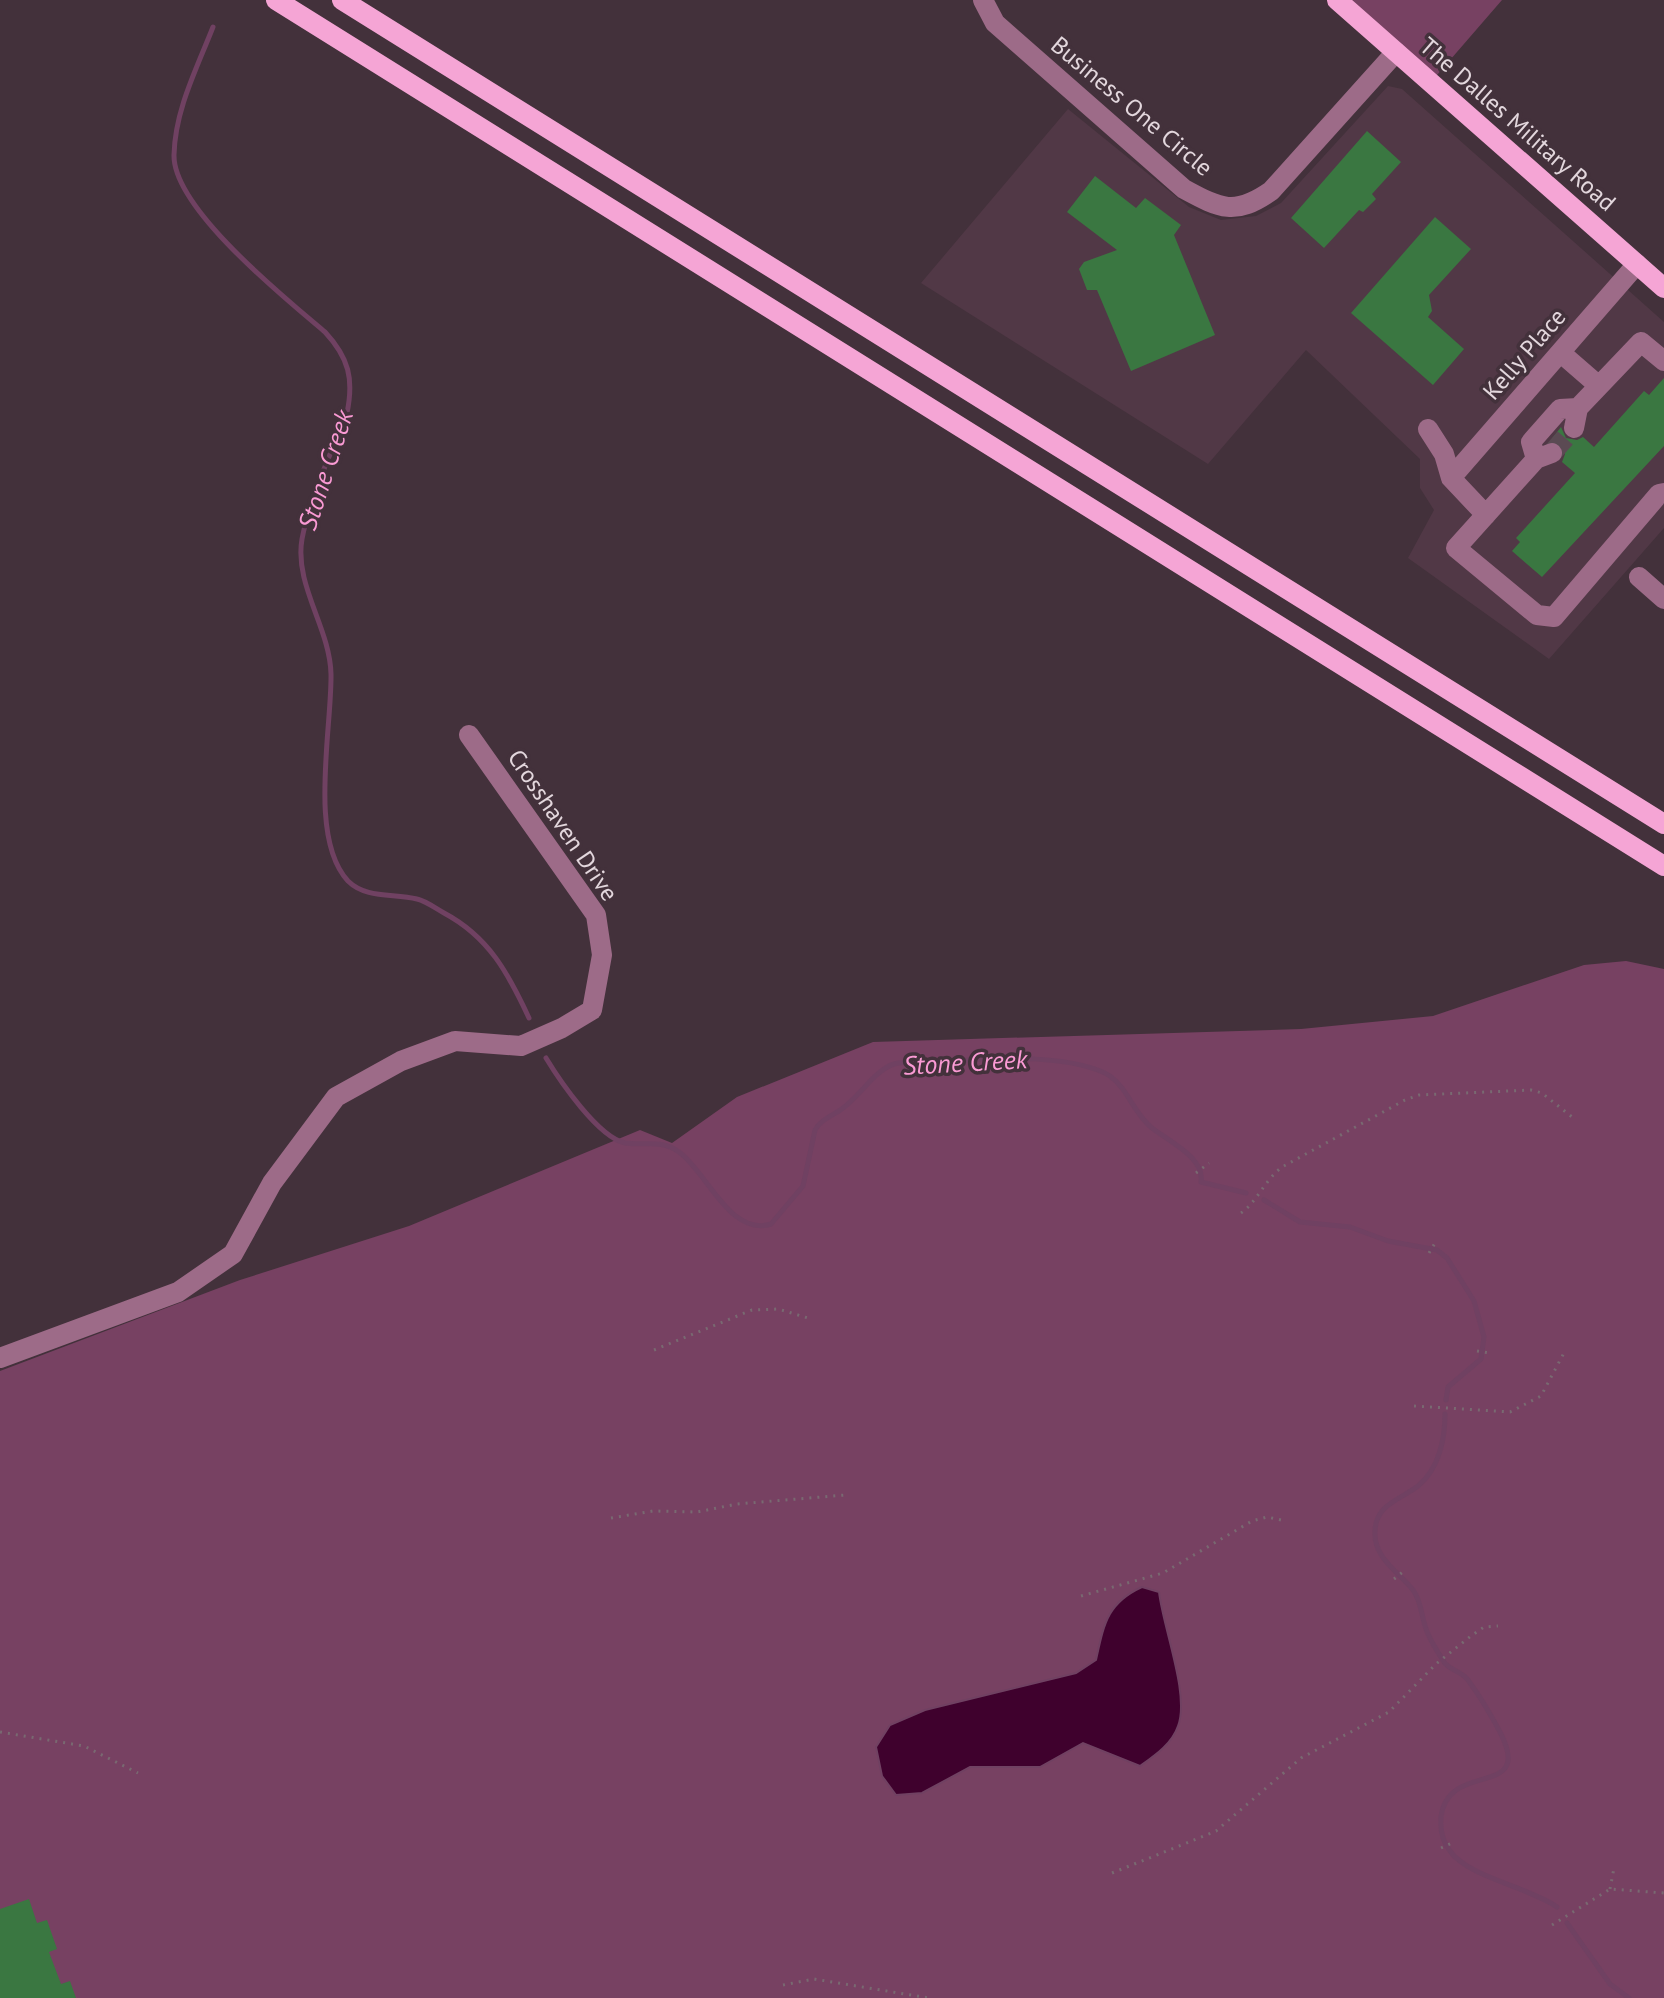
<svg xmlns="http://www.w3.org/2000/svg" width="1664" height="1998" viewBox="0 0 1664 1998" font-family="'PT Sans',sans-serif">
<style>
.built{fill:#513846}
.green{fill:#774162}
.water{fill:#3f012d;stroke:#704162;stroke-width:2}
.lines{fill:none;stroke-linecap:round;stroke-linejoin:round}
.stream{stroke:#704162;stroke-width:5}
.building{fill:#3a7741}
.minor-tunnel{stroke:#5b4a53;stroke-width:20;stroke-dasharray:20 10;stroke-linecap:butt}
.path{stroke:#796971;stroke-width:3;stroke-dasharray:2 6;stroke-linecap:butt}
.minor{stroke:#9d6b88;stroke-width:20}
.major{stroke:#f5a5d5;stroke-width:20}
.labels{text-anchor:middle;dominant-baseline:central;stroke-width:7;stroke-linejoin:round;paint-order:stroke}
.street-label{font-size:24px;fill:#e3d7dd;stroke:#43313b}
.water-label{font-size:26px;font-style:italic;fill:#fa9ad4;stroke:#43313b}
</style>
<rect width="100%" height="100%" fill="#43313b"/>
<!-- built -->
<path class="built" d="M 1388,86 L 1402,89 L 1664,322 L 1664,528 L 1549,659 L 1408,558 L 1434,510 L 1420,488 L 1420,459 L 1306,350 L 1208,464 L 921,283 L 1068,109 L 1189,207 L 1221,220 L 1256,216 L 1281,203 Z"/>
<!-- green -->
<path class="green" d="M 1337,0 L 1502,0 L 1431,82 Z
M 1626,961 L 1664,969 L 1664,1998 L 0,1998 L 0,1371 L 240,1280 L 409,1226 L 640,1130 L 672,1143 L 737,1097 L 873,1042 L 1301,1029 L 1433,1016 L 1584,965 Z"/>
<!-- water -->
<path class="water" d="M 1142,1587 L 1159,1592 C 1163,1628 1190,1695 1178,1726 C 1172,1744 1154,1756 1140,1766 L 1083,1743 L 1040,1767 L 970,1767 L 922,1793 L 896,1795 L 882,1776 L 876,1747 L 890,1725 L 925,1710 L 1076,1673 L 1096,1660 C 1104,1624 1107,1603 1142,1587 Z"/>
<g class="lines">
<!-- stream -->
<path class="stream" d="M 213,27 C 197,68 175,110 174,155 C 173,208 285,298 325,332 C 349,358 354,379 347,413 C 331,454 310,496 302,539 C 294,585 330,628 331,674 C 332,728 308,838 348,881 C 366,899 394,893 417,899 C 426,901 435,908 444,913 C 489,937 508,973 529,1018
M 546,1058 C 560,1081 598,1137 625,1143 C 645,1146 661,1139 679,1152 C 707,1172 730,1237 771,1224 L 803,1186 L 815,1130 C 822,1118 833,1116 843,1108 C 860,1096 875,1070 894,1064 C 907,1060 917,1066 930,1067 C 940,1068 950,1062 960,1061 C 996,1056 1078,1056 1110,1076 C 1128,1089 1134,1114 1152,1128 C 1170,1142 1205,1158 1201,1182 L 1246,1193
M 1264,1200 L 1300,1222 L 1350,1227 L 1388,1241 L 1437,1250 L 1447,1258 L 1474,1301 L 1484,1337 L 1481,1359 L 1448,1387 L 1446,1400
M 1445,1414 C 1445,1439 1439,1469 1418,1486 C 1400,1500 1376,1504 1375,1531 C 1373,1558 1399,1572 1413,1590 C 1423,1603 1421,1622 1429,1636 C 1433,1645 1439,1654 1444,1662 C 1450,1671 1462,1671 1468,1680 C 1479,1695 1491,1715 1500,1732 C 1535,1800 1448,1759 1441,1817 C 1440,1829 1443,1842 1450,1851 C 1468,1877 1529,1887 1557,1907
M 1567,1923 L 1610,1984 L 1629,1998"/>
</g>
<!-- building -->
<path class="building" d="M 1367,131 L 1401,162 L 1372,194 L 1376,199 L 1363,212 L 1359,210 L 1324,248 L 1291,218 Z
M 1095,176 L 1136,208 L 1145,198 L 1181,225 L 1174,235 L 1215,335 L 1131,371 L 1097,290 L 1087,290 L 1079,269 L 1084,262 L 1117,250 L 1067,212 Z
M 1435,217 L 1471,249 L 1429,295 L 1432,311 L 1428,317 L 1464,349 L 1433,385 L 1351,313 Z
M 1664,378 L 1664,446 L 1542,577 L 1512,551 L 1520,542 L 1516,538 L 1575,473 L 1562,462 L 1565,454 L 1561,444 L 1550,441 L 1561,427 L 1566,438 L 1577,440 L 1583,437 L 1594,447 L 1644,391 L 1649,395 Z
M 29,1899 L 37,1923 L 47,1920 L 57,1949 L 49,1952 L 61,1984 L 70,1981 L 76,1998 L 0,1998 L 0,1909 Z"/>
<g class="lines">
<!-- minor-tunnel -->
<path class="minor-tunnel" d="M 1552,453 L 1574,428"/>
<!-- path -->
<path class="path" d="M 1196,1173 L 1209,1163
M 1241,1213 C 1257,1202 1264,1181 1282,1167 L 1405,1100 L 1419,1095 L 1531,1090 L 1542,1093 L 1572,1117
M 1429,1253 L 1435,1243
M 654,1350 L 752,1310 L 778,1309 L 808,1318
M 1477,1351 L 1490,1353
M 1414,1406 L 1510,1412 L 1541,1396 L 1565,1351
M 611,1518 L 653,1511 L 697,1512 L 737,1504 L 845,1495
M 1394,1579 L 1404,1571
M 1081,1596 L 1163,1573 L 1252,1521 L 1267,1517 L 1281,1520
M 0,1732 L 84,1746 L 138,1773
M 1441,1848 L 1452,1843
M 1112,1873 L 1216,1831 L 1301,1758 L 1389,1712 L 1436,1664 L 1471,1636 L 1484,1627 L 1498,1626
M 1610,1889 L 1614,1868
M 1552,1925 L 1610,1889 L 1664,1893
M 783,1985 L 814,1979 L 929,1998"/>
<!-- minor -->
<path class="minor" d="M 983,0 L 995,23 L 1184,189 C 1221,209 1235,216 1271,191 L 1396,52
M 1561,353 L 1599,386
M 1574,428 L 1578,408 L 1641,342 L 1664,361
M 1428,429 L 1444,454 L 1451,478 L 1486,515
M 1552,453 L 1536,459 L 1456,548 L 1537,615 L 1554,617 L 1659,494 L 1664,493
M 1536,459 L 1531,442 L 1560,409 L 1578,408
M 1451,478 L 1637,264
M 1639,577 L 1664,599
M 0,1358 L 178,1292 L 233,1254 L 272,1183 L 336,1097 L 401,1061 L 455,1041 L 521,1046 L 562,1028 L 592,1010 L 602,955 L 596,915 L 469,735"/>
<!-- major -->
<path class="major" d="M 276,0 L 1664,866
M 342,0 L 1664,824
M 1337,0 L 1664,288"/>
</g>
<g class="labels">
<!-- street labels -->
<g class="street-label">
<text transform="translate(1132 106) rotate(40)">Business One Circle</text>
<text transform="translate(1518 124) rotate(41)">The Dalles Military Road</text>
<text transform="translate(1524 354) rotate(-49)">Kelly Place</text>
<text transform="translate(563 825) rotate(56)">Crosshaven Drive</text>
</g>
<!-- water labels -->
<g class="water-label">
<text transform="translate(325 470) rotate(-72)">Stone Creek</text>
<text transform="translate(965 1062) rotate(-3)">Stone Creek</text>
</g>
</g>
</svg>
